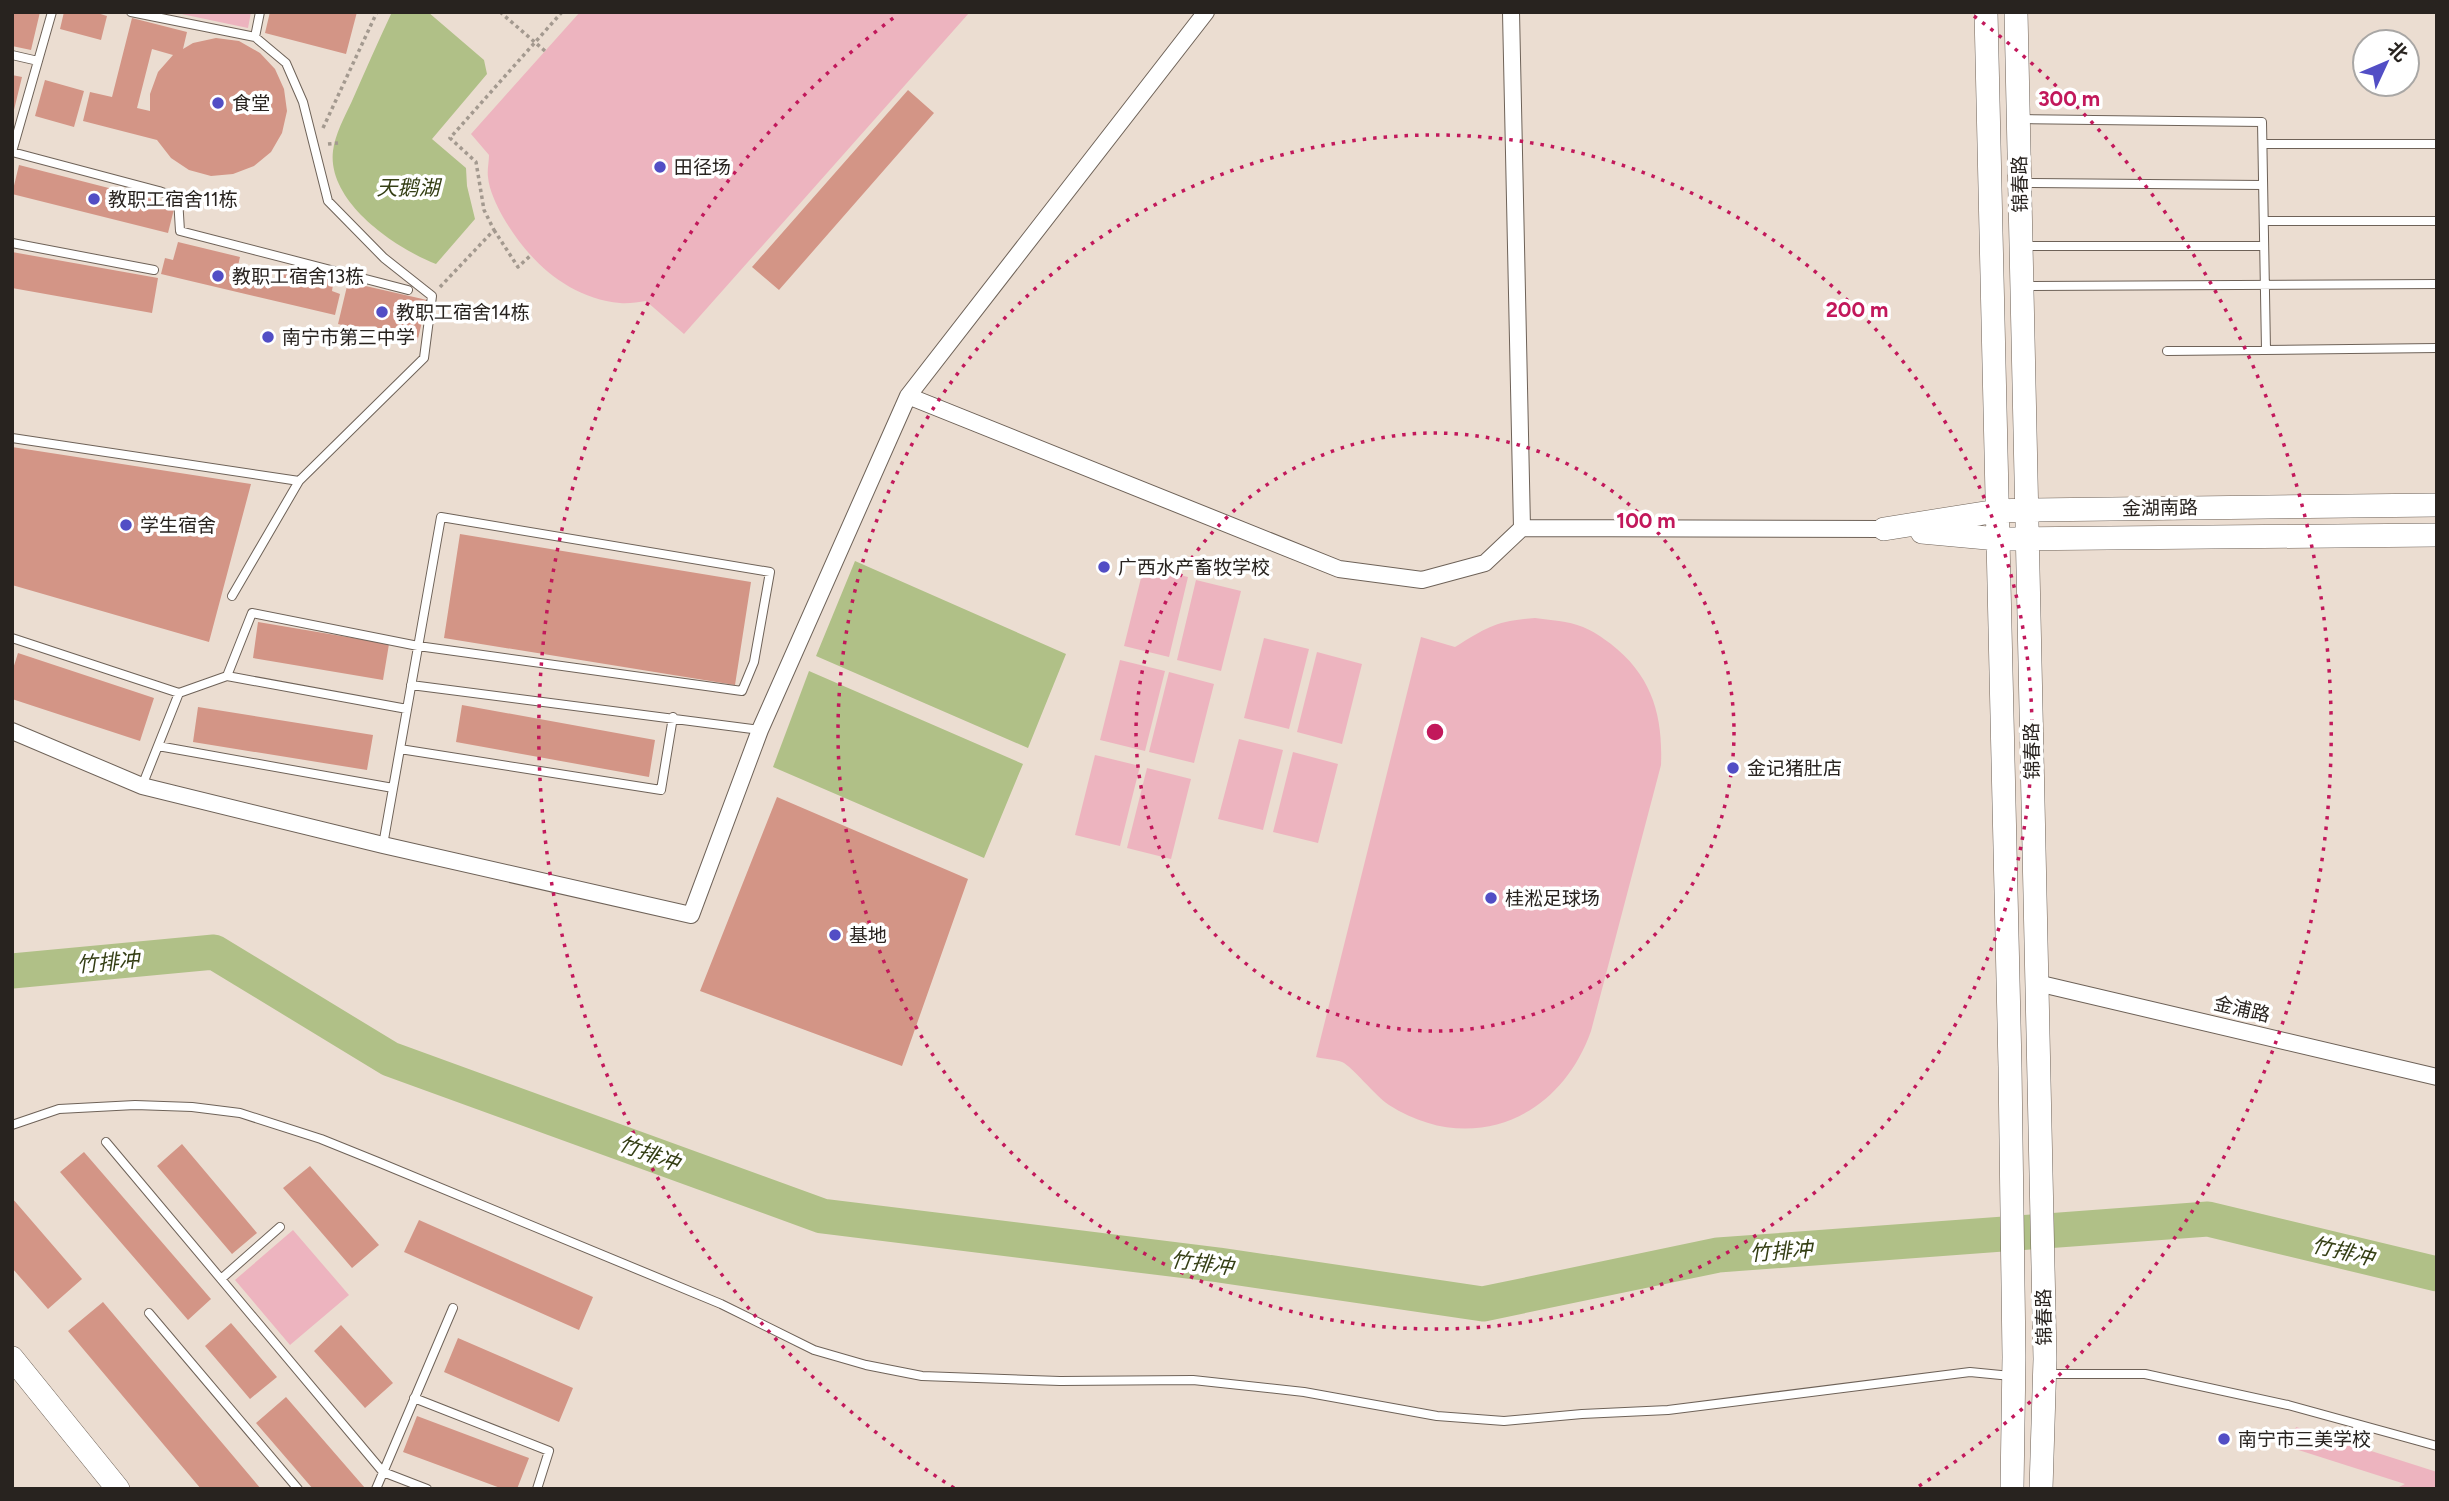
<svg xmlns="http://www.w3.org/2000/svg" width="2449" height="1501" viewBox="0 0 2449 1501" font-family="Figtree,'Noto Sans SC',sans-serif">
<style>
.green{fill:#edb4bf}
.water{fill:#b0c087}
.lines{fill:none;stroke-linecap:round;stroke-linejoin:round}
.river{stroke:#b0c087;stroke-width:35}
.building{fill:#d39586;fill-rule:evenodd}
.lane-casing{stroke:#6e6258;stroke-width:10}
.street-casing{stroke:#6e6258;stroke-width:18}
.secondary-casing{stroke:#6e6258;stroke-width:24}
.path{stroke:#a3998f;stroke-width:3.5;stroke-dasharray:3.5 3.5;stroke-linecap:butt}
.lane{stroke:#fff;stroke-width:8}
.street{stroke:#fff;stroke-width:16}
.secondary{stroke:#fff;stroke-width:23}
.ring{fill:none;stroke:#c2185b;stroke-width:3.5;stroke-dasharray:3.5 7}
.poi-dot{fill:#524ec5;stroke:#fff;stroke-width:2.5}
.labels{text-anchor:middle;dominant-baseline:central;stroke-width:7;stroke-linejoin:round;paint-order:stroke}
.poi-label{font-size:19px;fill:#28231f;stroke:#fff;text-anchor:start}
.street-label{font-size:19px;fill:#28231f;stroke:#fff}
.water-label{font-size:21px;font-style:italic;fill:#343e14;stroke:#fff}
.centre{fill:#c2185b;stroke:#fff;stroke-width:3.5}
.ring-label{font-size:21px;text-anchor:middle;font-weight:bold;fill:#c2185b;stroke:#fff;stroke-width:7;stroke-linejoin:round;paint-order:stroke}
</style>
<rect width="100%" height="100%" fill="#ebddd1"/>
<!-- green -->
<path class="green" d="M 172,12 L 251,12 L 248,28 Z
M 580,12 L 968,12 L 969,13 L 684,334 L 646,301 C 638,302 628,304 620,303 C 567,298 528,260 503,217 C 497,206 489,190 488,177 C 487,170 489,162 489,155 L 471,134 Z
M 1144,566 L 1188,577 L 1169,657 L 1124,646 Z
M 1196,580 L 1241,591 L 1221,671 L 1177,660 Z
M 1535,618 C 1550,620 1568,621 1583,627 C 1593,631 1603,638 1611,644 C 1652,676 1663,715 1661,765 L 1591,1031 C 1560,1119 1471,1157 1389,1105 C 1375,1096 1352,1066 1342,1062 C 1334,1059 1324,1059 1316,1057 L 1421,637 L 1455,647 C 1488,627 1495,621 1535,618 Z
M 1264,638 L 1309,649 L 1289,729 L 1244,718 Z
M 1317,652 L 1362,664 L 1342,744 L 1297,732 Z
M 1120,660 L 1165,671 L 1145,751 L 1100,740 Z
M 1169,672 L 1214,684 L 1194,763 L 1149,752 Z
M 1239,739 L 1283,750 L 1263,830 L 1218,819 Z
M 1293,752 L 1338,764 L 1318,843 L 1273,832 Z
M 1095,755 L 1140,766 L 1120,846 L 1075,835 Z
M 1147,768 L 1191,779 L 1171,859 L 1127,848 Z
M 293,1230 L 349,1295 L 290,1345 L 235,1280 Z
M 2296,1427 L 2437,1472 L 2437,1489 L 2395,1489 L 2405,1484 L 2289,1447 Z"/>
<!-- water -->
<path class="water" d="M 392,12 L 428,12 L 484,60 L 487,74 L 432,139 L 466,168 L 467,186 L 475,219 L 436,264 C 395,248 327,202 333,151 C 335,134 345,116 352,101 C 365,71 378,42 392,12 Z
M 855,561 L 1066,654 L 1028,748 L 816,656 Z
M 809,671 L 1023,764 L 984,858 L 773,767 Z"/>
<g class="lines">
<!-- river -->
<path class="river" d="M 12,971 L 214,952 L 390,1059 L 822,1216 L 1219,1265 L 1483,1304 L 1718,1255 L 2208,1219 L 2437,1274"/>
</g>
<!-- building -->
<path class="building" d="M 12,12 L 40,12 L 31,50 L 12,46 Z
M 64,12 L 94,12 L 107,16 L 101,40 L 60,29 Z
M 270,12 L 357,12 L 346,54 L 265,33 Z
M 132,18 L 187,32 L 183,49 L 193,43 L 216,38 L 239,41 L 260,53 L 275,69 L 284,89 L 287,111 L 282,133 L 271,152 L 254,166 L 233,174 L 211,176 L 189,170 L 171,158 L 157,140 L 83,121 L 90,92 L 112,97 ZM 152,49 L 173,55 L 158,72 L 150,94 L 150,111 L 137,108 Z
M 12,75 L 22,77 L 13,114 L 12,114 Z
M 45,80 L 84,91 L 74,127 L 35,116 Z
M 908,90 L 934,113 L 779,290 L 752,267 Z
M 19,165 L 175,205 L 168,233 L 12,194 Z
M 178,242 L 240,257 L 237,270 L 275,279 L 279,266 L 334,279 L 332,291 L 340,294 L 335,315 L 161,274 L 165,258 L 173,260 Z
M 12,252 L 158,278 L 152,313 L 12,288 Z
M 348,282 L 427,300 L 417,343 L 338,324 Z
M 12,447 L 251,484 L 209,642 L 12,585 Z
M 460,534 L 751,582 L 735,685 L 444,638 Z
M 258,622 L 389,644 L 383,680 L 253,658 Z
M 18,653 L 154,698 L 140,741 L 12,699 L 12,672 Z
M 462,705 L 655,740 L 649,777 L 456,742 Z
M 198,707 L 373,735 L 367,770 L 193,742 Z
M 777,797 L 968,879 L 902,1066 L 700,991 Z
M 182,1144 L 257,1233 L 232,1254 L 157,1166 Z
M 84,1152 L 211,1299 L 188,1320 L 60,1172 Z
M 310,1166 L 379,1245 L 352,1268 L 283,1188 Z
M 12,1198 L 82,1279 L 48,1309 L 12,1268 Z
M 419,1220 L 593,1297 L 579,1330 L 404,1252 Z
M 103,1302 L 261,1489 L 201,1489 L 68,1331 Z
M 231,1323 L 277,1377 L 250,1399 L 205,1346 Z
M 341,1325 L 393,1383 L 365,1408 L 314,1351 Z
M 458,1338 L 573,1388 L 559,1422 L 444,1372 Z
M 286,1397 L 365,1488 L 363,1489 L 313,1489 L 256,1423 Z
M 417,1416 L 529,1458 L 517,1489 L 503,1489 L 403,1452 Z"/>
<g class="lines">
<!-- lane casing -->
<g class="lane-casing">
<path id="lane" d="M 52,12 L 12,152 L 159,191 L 178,198 L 180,231 L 408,290
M 131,12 L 255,37 L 260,12
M 12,55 L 38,61
M 2021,119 L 2262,122 L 2266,350
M 2263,144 L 2437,144
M 2021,183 L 2263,185
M 2264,221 L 2437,221
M 12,243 L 154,270
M 2022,246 L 2264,246
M 2023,286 L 2437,284
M 2167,351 L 2437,348
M 12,438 L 299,481
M 232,596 L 299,481 L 424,358 L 432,296 L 384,258 L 328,201 L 303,102 L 286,63 L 255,37
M 12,638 L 179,693 L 227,676
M 411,685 L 760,730
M 158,746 L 393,788
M 400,749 L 661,790 L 673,717
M 142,786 L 179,693
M 383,845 C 402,736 422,626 441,517 L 770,572 L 754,662 L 742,691 L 418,646 L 252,613 L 227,676 L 407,709
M 12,1125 L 59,1109 L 135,1105 L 192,1107 L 240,1113 L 321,1139 L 378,1162 L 721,1304 L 814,1350 L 866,1365 L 922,1376 L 1060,1381 L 1193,1380 L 1304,1392 L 1437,1416 L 1504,1421 L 1582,1414 L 1668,1410 L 1970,1372 L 2011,1376
M 106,1142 L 383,1472 L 427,1489
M 221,1279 L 280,1227
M 149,1313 L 298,1489
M 2048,1374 L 2145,1374 L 2288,1405 L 2437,1446
M 414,1398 L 549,1451 L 537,1489
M 376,1489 L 453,1308"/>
</g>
<!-- street casing -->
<g class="street-casing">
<path id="street" d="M 908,396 L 1339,569 L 1422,580 L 1485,563 L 1522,528 L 1511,12
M 1522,528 L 1884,529
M 12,731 L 142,786 L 383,845 L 691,915 L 760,730 L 908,396 L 1206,12
M 2037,983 L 2437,1077"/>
</g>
<!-- secondary casing -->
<g class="secondary-casing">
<path id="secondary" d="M 1986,12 L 2010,1067 L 2014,1357 L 2012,1489
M 2016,12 L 2045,1359 L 2041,1489
M 1884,529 L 1997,511 L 2027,510 L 2437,505
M 1922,532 L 1998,539 L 2437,535
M 12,1358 L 118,1489"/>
</g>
<!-- path -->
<path class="path" d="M 500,12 L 545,51
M 323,128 L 377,12
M 328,144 L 338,143
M 494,230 L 518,267 L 530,256
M 440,287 L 494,230 L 484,210 L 476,162 L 450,138 L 562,12"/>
<!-- lane -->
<use href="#lane" class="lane"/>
<!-- street -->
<use href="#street" class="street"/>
<!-- secondary -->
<use href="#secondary" class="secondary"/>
</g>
<!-- distance rings -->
<g class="ring">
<circle cx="1435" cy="732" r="299"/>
<circle cx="1435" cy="732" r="597"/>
<path d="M954 1488A896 896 0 0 1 896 16M1974 16A896 896 0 0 1 1916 1488"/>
</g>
<!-- markers -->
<g class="poi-dot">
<circle cx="218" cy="103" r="7"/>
<circle cx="660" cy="167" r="7"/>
<circle cx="94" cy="199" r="7"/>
<circle cx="218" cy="276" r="7"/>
<circle cx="382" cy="312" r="7"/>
<circle cx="268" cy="337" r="7"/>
<circle cx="126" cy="525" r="7"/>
<circle cx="1104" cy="567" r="7"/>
<circle cx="1733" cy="768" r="7"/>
<circle cx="1491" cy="898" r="7"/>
<circle cx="835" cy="935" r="7"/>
<circle cx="2224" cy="1439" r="7"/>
</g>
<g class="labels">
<!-- poi labels -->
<g class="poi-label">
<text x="232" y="103">食堂</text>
<text x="674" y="167">田径场</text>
<text x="108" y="199">教职工宿舍11栋</text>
<text x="232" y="276">教职工宿舍13栋</text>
<text x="396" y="312">教职工宿舍14栋</text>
<text x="282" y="337">南宁市第三中学</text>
<text x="140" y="525">学生宿舍</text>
<text x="1118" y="567">广西水产畜牧学校</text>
<text x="1747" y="768">金记猪肚店</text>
<text x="1505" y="898">桂淞足球场</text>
<text x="849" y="935">基地</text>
<text x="2238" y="1439">南宁市三美学校</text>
</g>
<!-- street labels -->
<g class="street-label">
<text transform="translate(2020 184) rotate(-91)">锦春路</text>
<text transform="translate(2160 508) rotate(-1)">金湖南路</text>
<text transform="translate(2032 751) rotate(-91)">锦春路</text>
<text transform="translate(2242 1009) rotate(13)">金浦路</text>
<text transform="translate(2044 1317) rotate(-91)">锦春路</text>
</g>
<!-- water labels -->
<g class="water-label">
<text x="408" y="187">天鹅湖</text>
<text transform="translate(108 962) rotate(-5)">竹排冲</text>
<text transform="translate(649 1153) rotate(20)">竹排冲</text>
<text transform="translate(1781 1251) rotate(-4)">竹排冲</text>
<text transform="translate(2343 1251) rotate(13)">竹排冲</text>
<text transform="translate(1202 1263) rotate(7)">竹排冲</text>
</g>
</g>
<circle cx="1435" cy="732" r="10" class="centre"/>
<g class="ring-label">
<text x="2069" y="106">300 m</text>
<text x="1857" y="317">200 m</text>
<text x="1646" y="528">100 m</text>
</g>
<!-- border -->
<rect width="2449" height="1501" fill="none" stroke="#28231f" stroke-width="28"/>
<!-- north arrow -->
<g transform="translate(2386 63) rotate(46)"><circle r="33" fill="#ffffff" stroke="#a9a7a5" stroke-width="2"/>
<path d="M0-5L12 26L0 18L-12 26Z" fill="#524ec5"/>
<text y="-10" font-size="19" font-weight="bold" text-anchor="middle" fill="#28231f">北</text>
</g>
</svg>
